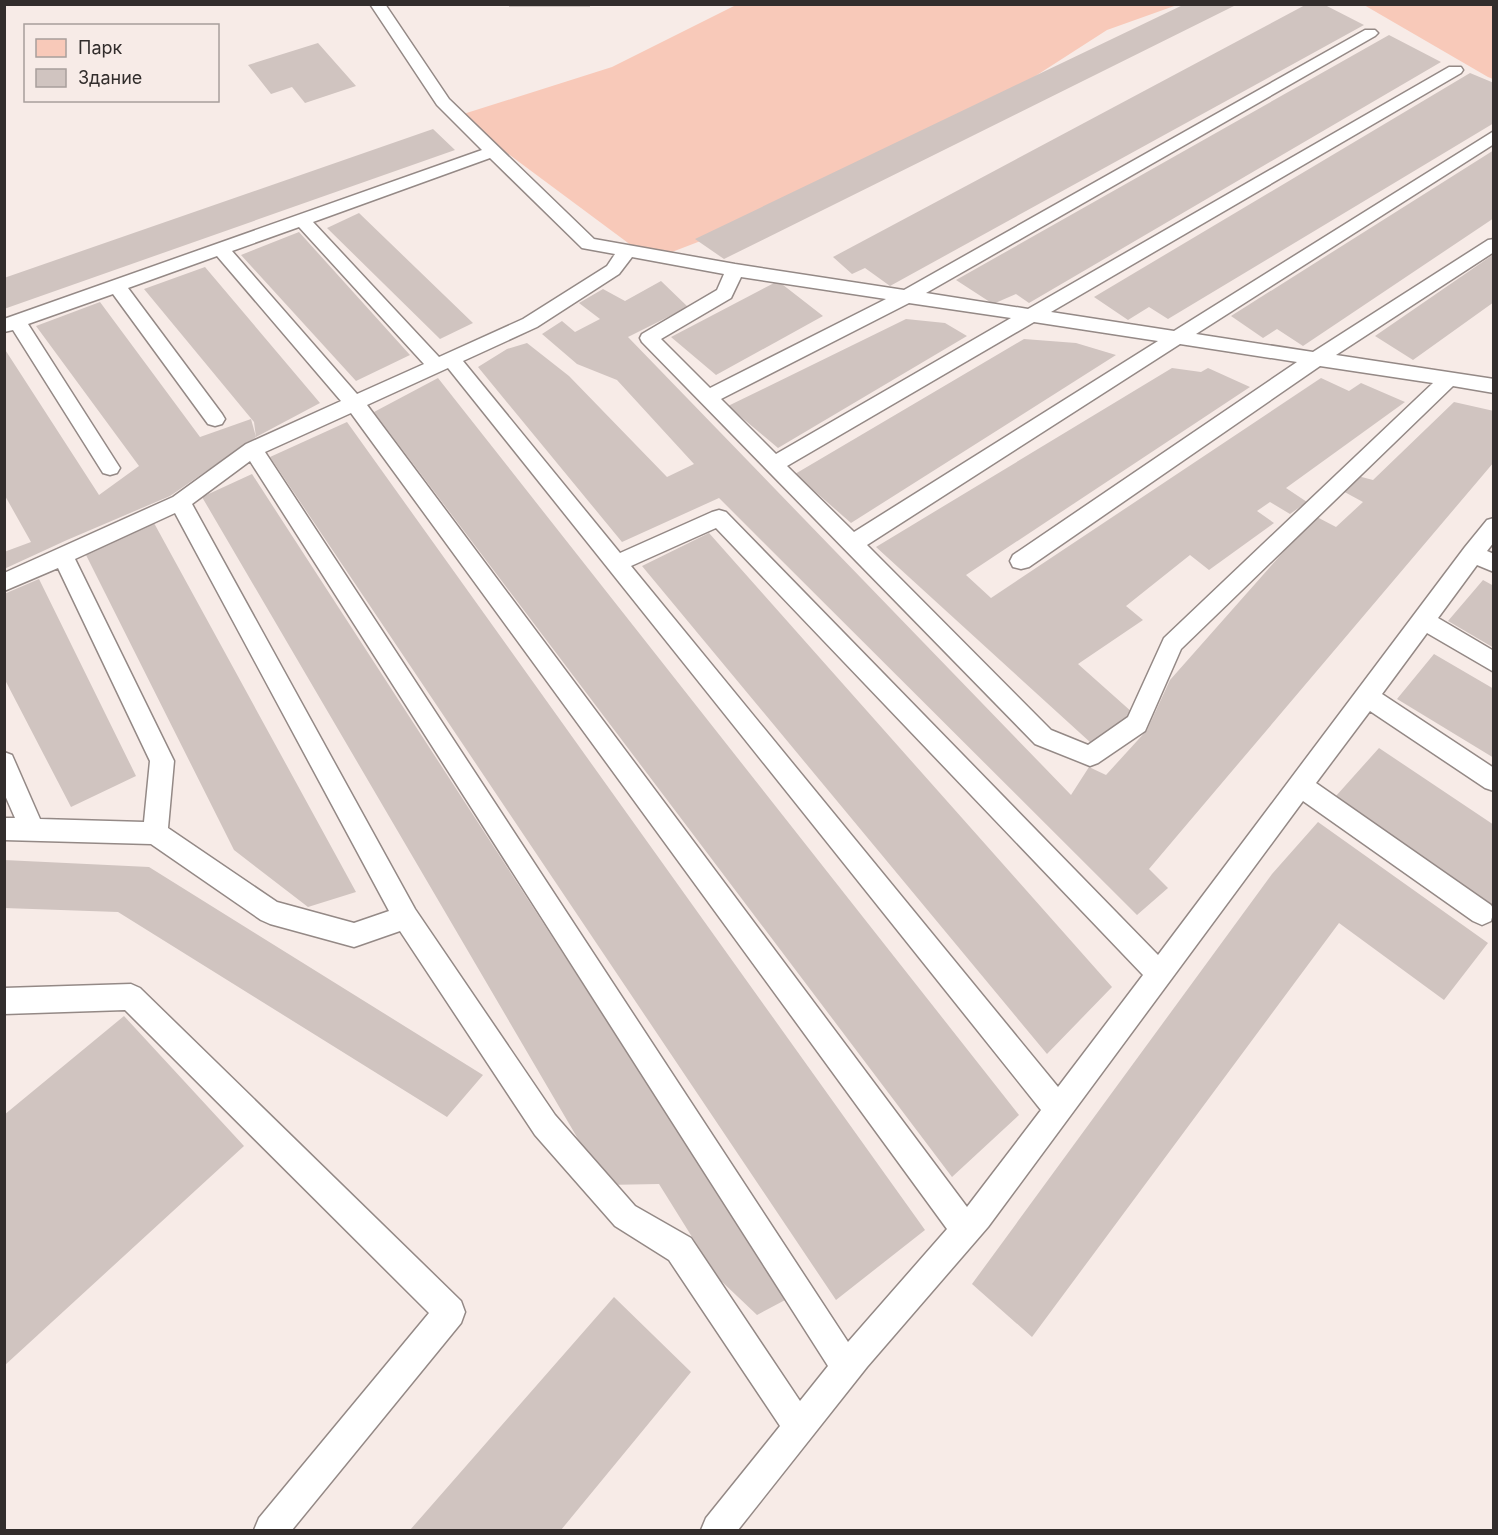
<svg xmlns="http://www.w3.org/2000/svg" width="1498" height="1535" viewBox="0 0 1498 1535" font-family="Inter,sans-serif">
<style>
.green{fill:#f8c9b9}
.building{fill:#d0c4c0}
.lines{fill:none;stroke-linecap:round;stroke-linejoin:round}
.lane-casing{stroke:#948986;stroke-width:3}
.lane{fill:#fff;fill-rule:evenodd}
</style>
<rect width="100%" height="100%" fill="#f7ebe7"/>
<!-- green -->
<path class="green" d="M 736,5 L 1177,5 L 1107,30 L 894,167 L 651,260 L 457,116 L 612,67 Z
M 1364,5 L 1493,5 L 1493,79 L 1488,77 Z"/>
<!-- building -->
<path class="building" d="M 509,4 L 590,4 L 590,7 L 509,7 Z
M 1185,4 L 1238,4 L 724,259 L 695,239 Z
M 1307,4 L 1323,4 L 1364,25 L 890,286 L 865,268 L 852,274 L 833,257 Z
M 1389,35 L 1441,62 L 1029,303 L 1016,294 L 993,304 L 956,280 Z
M 318,43 L 356,86 L 305,103 L 292,87 L 271,94 L 248,65 Z
M 1470,73 L 1494,83 L 1494,123 L 1168,319 L 1149,307 L 1128,320 L 1094,297 Z
M 433,129 L 455,150 L 4,309 L 4,278 Z
M 1494,150 L 1494,218 L 1303,346 L 1277,329 L 1263,338 L 1231,316 Z
M 359,213 L 473,323 L 440,339 L 327,228 Z
M 299,232 L 410,355 L 356,381 L 241,255 Z
M 1494,254 L 1494,302 L 1413,360 L 1375,336 Z
M 205,267 L 320,403 L 256,437 L 254,422 L 144,289 Z
M 661,281 L 688,307 L 628,337 L 1071,795 L 1089,767 L 1106,775 L 1147,730 L 1170,680 L 1315,516 L 1336,527 L 1363,502 L 1339,489 L 1354,475 L 1373,480 L 1454,402 L 1494,411 L 1494,462 L 1149,869 L 1168,888 L 1137,915 L 719,498 L 622,542 L 478,367 L 507,349 L 527,343 L 569,376 L 667,477 L 694,464 L 617,380 L 577,364 L 542,334 L 562,321 L 575,332 L 600,319 L 579,303 L 603,289 L 625,301 Z
M 778,281 L 823,316 L 716,375 L 671,337 Z
M 100,302 L 200,437 L 251,419 L 256,437 L 170,496 L 67,540 L 4,569 L 4,552 L 31,542 L 4,494 L 4,348 L 99,495 L 139,466 L 36,326 Z
M 906,319 L 945,323 L 967,336 L 778,448 L 728,406 Z
M 1024,339 L 1076,343 L 1116,355 L 851,523 L 795,474 Z
M 1172,368 L 1201,372 L 1208,368 L 1250,387 L 966,575 L 991,598 L 1321,378 L 1349,391 L 1361,383 L 1405,402 L 1286,488 L 1307,502 L 1290,514 L 1270,502 L 1257,511 L 1274,523 L 1209,570 L 1190,555 L 1126,606 L 1143,620 L 1078,664 L 1133,713 L 1091,743 L 876,547 Z
M 438,378 L 1019,1115 L 952,1177 L 374,412 Z
M 347,422 L 925,1230 L 836,1300 L 270,457 Z
M 252,474 L 787,1299 L 757,1315 L 717,1277 L 659,1184 L 605,1185 L 202,497 Z
M 154,523 L 356,892 L 308,907 L 234,850 L 86,555 Z
M 709,533 L 1112,987 L 1047,1054 L 642,566 Z
M 39,579 L 136,776 L 71,807 L 4,678 L 4,594 Z
M 1483,580 L 1494,586 L 1494,648 L 1448,621 Z
M 1434,654 L 1494,689 L 1494,758 L 1397,699 Z
M 1379,748 L 1494,825 L 1494,906 L 1336,796 Z
M 1318,822 L 1488,943 L 1444,1000 L 1339,923 L 1032,1337 L 972,1284 L 1272,874 Z
M 4,860 L 149,867 L 483,1075 L 447,1117 L 118,912 L 4,908 Z
M 124,1016 L 244,1146 L 4,1366 L 4,1115 Z
M 614,1297 L 691,1372 L 561,1530 L 410,1530 Z"/>
<g class="lines">
<!-- lane casing -->
<g class="lane-casing">
<path id="lane" d="M 370,4 L 385,4 L 449,99 L 594,239 L 735,264 L 904,290 L 1365,30 L 1375,30 L 1378,33 L 1375,36 L 926,293 L 1028,309 L 1449,67 L 1461,67 L 1463,70 L 1461,73 L 1051,312 L 1174,331 L 1494,131 L 1494,144 L 1196,334 L 1313,352 L 1488,240 L 1494,239 L 1494,252 L 1336,355 L 1494,379 L 1494,393 L 1453,386 L 1181,649 L 1145,731 L 1098,763 L 1090,766 L 1035,744 L 642,342 L 640,338 L 642,334 L 717,290 L 724,274 L 632,257 L 619,274 L 537,327 L 463,361 L 620,553 L 712,512 L 719,510 L 726,512 L 1158,955 L 1465,547 L 1487,520 L 1494,518 L 1494,542 L 1487,551 L 1494,554 L 1494,572 L 1477,565 L 1438,618 L 1494,651 L 1494,672 L 1427,633 L 1382,694 L 1494,768 L 1494,791 L 1485,788 L 1370,711 L 1316,783 L 1491,905 L 1494,910 L 1491,921 L 1482,925 L 1473,921 L 1303,801 L 988,1227 L 867,1367 L 738,1530 L 701,1530 L 706,1518 L 780,1426 L 669,1260 L 615,1226 L 535,1135 L 400,931 L 354,947 L 270,924 L 261,920 L 151,844 L 4,840 L 4,818 L 15,818 L 4,793 L 4,752 L 12,755 L 40,819 L 144,822 L 150,761 L 58,568 L 4,591 L 4,573 L 173,497 L 246,444 L 341,401 L 217,256 L 128,288 L 222,414 L 225,419 L 222,424 L 215,426 L 208,424 L 113,294 L 28,324 L 120,468 L 117,473 L 110,475 L 103,473 L 13,330 L 4,332 L 4,319 L 482,150 L 437,105 ZM 490,158 L 582,248 L 615,254 L 607,266 L 523,319 L 439,357 L 313,222 ZM 299,227 L 424,364 L 357,394 L 232,251 ZM 741,277 L 886,299 L 710,388 L 661,339 L 731,298 ZM 909,303 L 1011,318 L 776,454 L 721,399 ZM 1034,322 L 1158,341 L 854,532 L 787,466 ZM 1180,344 L 1297,362 L 1013,555 L 1010,561 L 1013,567 L 1021,569 L 1029,567 L 1320,366 L 1433,383 L 1164,638 L 1128,717 L 1088,745 L 1051,730 L 867,545 ZM 448,368 L 1041,1110 L 967,1207 L 367,405 ZM 351,413 L 947,1229 L 848,1342 L 265,452 ZM 250,461 L 828,1366 L 800,1401 L 691,1238 L 635,1206 L 555,1115 L 415,909 L 192,504 ZM 175,513 L 389,911 L 354,923 L 277,902 L 168,828 L 174,761 L 75,559 ZM 716,528 L 1143,975 L 1058,1087 L 631,566 Z
M 131,984 L 140,988 L 461,1301 L 465,1312 L 461,1323 L 292,1530 L 254,1530 L 259,1518 L 429,1313 L 125,1010 L 4,1014 L 4,988 Z"/>
</g>
<!-- lane -->
<use href="#lane" class="lane"/>
</g>
<!-- border -->
<rect width="1498" height="1535" fill="none" stroke="#322d2c" stroke-width="12"/>
<!-- legend -->
<rect x="24" y="24" width="195" height="78" fill="#f7ebe7" stroke="#a89f9c" stroke-width="1.5"/>
<rect x="36" y="39" width="30" height="18" fill="#f8c9b9" stroke="#a89f9c" stroke-width="1.5"/>
<text x="78" y="54" font-size="18" fill="#322d2c">Парк</text>
<rect x="36" y="69" width="30" height="18" fill="#d0c4c0" stroke="#a89f9c" stroke-width="1.5"/>
<text x="78" y="84" font-size="18" fill="#322d2c">Здание</text>
</svg>
